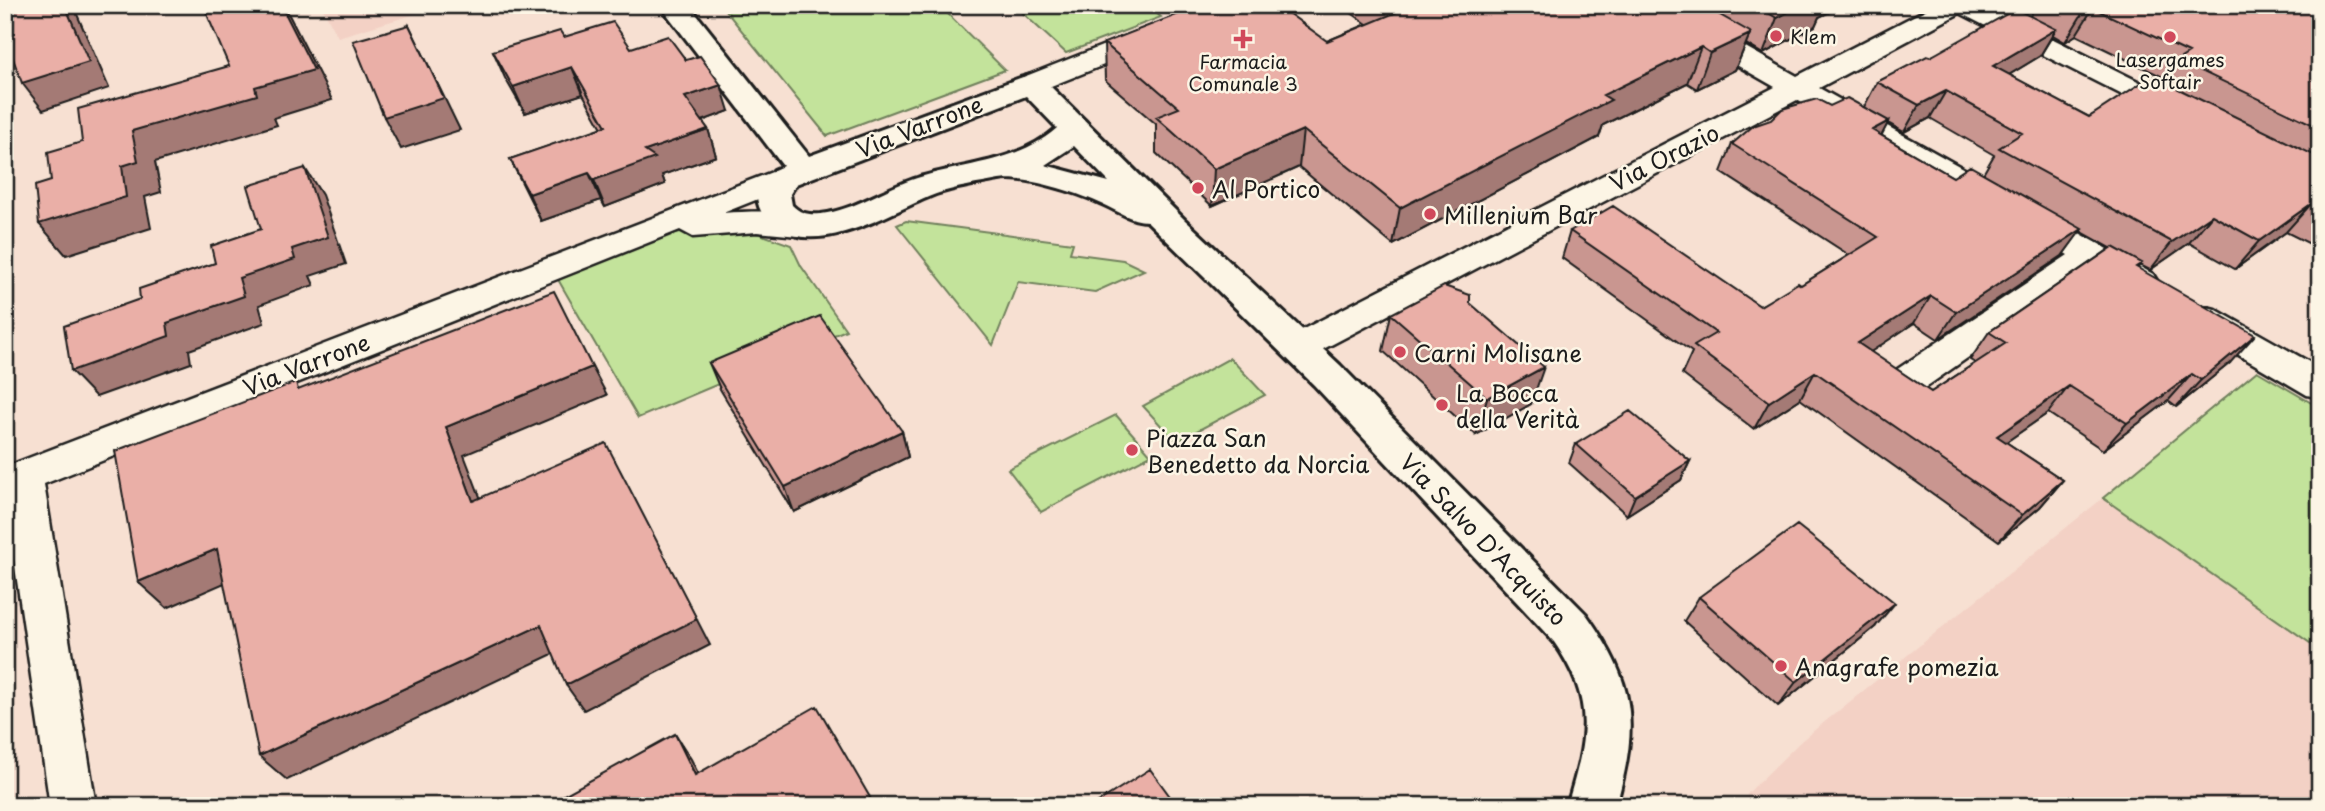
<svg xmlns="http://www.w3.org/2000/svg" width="2325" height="811" viewBox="0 0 2325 811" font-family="'Playpen Sans',sans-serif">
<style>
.built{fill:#f3d1c5}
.green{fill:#c3e39b;stroke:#70805c;stroke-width:2}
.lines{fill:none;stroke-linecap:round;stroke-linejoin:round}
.street-casing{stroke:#1c1c1c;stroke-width:5}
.secondary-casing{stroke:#1c1c1c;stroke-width:6}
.street{fill:#fcf5e5;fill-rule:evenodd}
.secondary{fill:#fcf5e5;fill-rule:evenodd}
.wall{fill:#c99690;stroke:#1c1c1c;stroke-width:2;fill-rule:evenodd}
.shaded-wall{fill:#a47a75;stroke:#1c1c1c;stroke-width:2}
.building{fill:#eaafa7;stroke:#1c1c1c;stroke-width:2}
.poi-dot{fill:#d1495b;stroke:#fcf5e5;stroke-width:2.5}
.labels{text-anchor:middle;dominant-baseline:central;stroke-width:5;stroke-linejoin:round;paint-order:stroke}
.far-poi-label{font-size:19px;fill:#1c1c1c;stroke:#fcf5e5}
.street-label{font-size:23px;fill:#1c1c1c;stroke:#fcf5e5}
.poi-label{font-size:23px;fill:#1c1c1c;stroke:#fcf5e5;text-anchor:start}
</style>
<rect width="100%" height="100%" fill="#f7e0d2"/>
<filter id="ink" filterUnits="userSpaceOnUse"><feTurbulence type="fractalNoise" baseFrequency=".0143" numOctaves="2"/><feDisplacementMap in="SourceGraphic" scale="14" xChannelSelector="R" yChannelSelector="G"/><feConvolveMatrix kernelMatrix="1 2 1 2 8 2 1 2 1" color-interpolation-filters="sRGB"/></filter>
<g filter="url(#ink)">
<!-- built -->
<path class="built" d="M 321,5 L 446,5 L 338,37 Z
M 2103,498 L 2320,650 L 2320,806 L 1743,806 L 1748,793 L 1801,741 Z"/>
<!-- green -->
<path class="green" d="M 721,5 L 939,5 L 1005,70 L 827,136 Z
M 1014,5 L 1146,5 L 1161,17 L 1066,53 Z
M 906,221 L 1073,243 L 1070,253 L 1123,260 L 1144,270 L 1095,292 L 1018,282 L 993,345 L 897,225 Z
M 687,231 L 751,231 L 791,245 L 801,266 L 846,330 L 638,418 L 556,276 L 663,235 Z
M 1230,358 L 1265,395 L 1176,442 L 1143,406 Z
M 2257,371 L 2320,408 L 2320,650 L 2103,498 Z
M 1116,415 L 1151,455 L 1041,512 L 1008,469 Z"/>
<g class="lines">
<!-- street casing -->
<g class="street-casing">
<path id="street" d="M 1206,5 L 1244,5 L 1240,11 L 1041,90 L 1031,93 L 1021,90 L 1017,84 L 1021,78 Z
M 1638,5 L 1671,5 L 1797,76 L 1935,5 L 1985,5 L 2186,105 L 2191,111 L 2186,117 L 2176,120 L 2166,117 L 1960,13 L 1819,88 L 2153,274 L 2158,282 L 2153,290 C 2131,297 2112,281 2093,270 L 1913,396 L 1900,400 L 1887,396 L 1882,386 L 1887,376 L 2068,255 L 1797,100 L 1310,356 L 1298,360 L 1286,356 L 1280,347 L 1286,338 L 1775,87 L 1642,11 Z
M 785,167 L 796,170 L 801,177 L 796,184 L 723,213 C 755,211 789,210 820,218 L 825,226 L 820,234 L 809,237 L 757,232 L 693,237 L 680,230 L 44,484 L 96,806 L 50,806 L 5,498 L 5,467 Z
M 2203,306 L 2215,309 L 2320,368 L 2320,398 L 2307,395 L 2191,327 L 2186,318 L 2191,309 Z"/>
</g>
<!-- secondary casing -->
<g class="secondary-casing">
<path id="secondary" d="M 660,5 L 689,5 L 809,156 L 1020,78 L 1031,75 L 1042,78 L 1185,220 L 1340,365 L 1586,614 C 1636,685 1639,723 1616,806 L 1567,806 C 1587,738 1596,703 1554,642 L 1314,385 L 1147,221 C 1131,221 1116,210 1102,204 C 1080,193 1023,175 999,180 C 978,184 956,187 936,194 C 891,211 820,259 774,226 C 763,218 757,207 757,194 L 774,170 L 783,166 ZM 1026,96 L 1057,128 C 1017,163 965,163 917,178 C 885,188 855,210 821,214 C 809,215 801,214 792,205 L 790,194 L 796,184 ZM 1074,146 L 1109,182 L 1045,165 Z"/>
</g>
<!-- street -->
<use href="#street" class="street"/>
<!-- secondary -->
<use href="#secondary" class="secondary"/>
</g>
<!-- wall -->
<path class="wall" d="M 1340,5 L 1844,5 L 1819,17 L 1815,26 L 1763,54 L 1746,44 L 1735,70 L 1697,89 L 1687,83 L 1603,125 L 1599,137 L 1393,245 L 1299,167 L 1212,206 L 1156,153 L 1156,124 L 1105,80 L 1104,43 L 1327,41 L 1367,24 Z
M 2036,5 L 2320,5 L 2320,249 L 2286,232 L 2235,269 L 2189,243 L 2150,270 L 2140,265 L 2138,268 L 2230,363 L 2176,407 L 2168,401 L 2103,450 L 2048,413 L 2006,442 L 2063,480 L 2040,507 L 1999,541 L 1800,399 L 1754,429 L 1682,374 L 1692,352 L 1562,258 L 1570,231 L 1760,306 L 1801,285 L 1849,255 L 1721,172 L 1732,144 L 1830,106 L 1864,107 L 1877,82 L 1930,57 L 2030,16 ZM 2053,35 L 2065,42 L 2076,35 L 2165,78 L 2163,81 L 2089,117 L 2009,75 L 2040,56 ZM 1930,118 L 1994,155 L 1983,174 L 1953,177 L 1881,135 L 1888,123 L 1904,132 ZM 2080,231 L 2111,248 L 1989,332 L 1970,360 L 1975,363 L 1931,392 L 1870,352 L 1914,323 L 1938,339 L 2062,256 Z
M 564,37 L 631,48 L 686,60 L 729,111 L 702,121 L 708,129 L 716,156 L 662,175 L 665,184 L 605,207 L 601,200 L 541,221 L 510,159 L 602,128 L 583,94 L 525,113 L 505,78 L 493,51 Z
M 1470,303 L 1531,404 L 1476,435 L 1383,351 L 1391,314 Z
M 709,363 L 902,431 L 908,457 L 794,512 L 720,389 Z
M 1576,444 L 1690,461 L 1681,480 L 1627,515 L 1569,463 Z
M 1699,597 L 1875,627 L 1778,706 L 1684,621 Z"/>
<!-- shaded-wall -->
<path class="shaded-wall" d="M 65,5 L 73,5 L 109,88 L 43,110 L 22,83 Z
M 281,5 L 284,5 L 332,100 L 274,118 L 277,125 L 155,162 L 161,192 L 145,197 L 151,228 L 66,255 L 39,224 L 122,166 L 132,131 L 255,87 Z
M 1801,5 L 1844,5 L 1819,17 L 1815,26 L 1763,54 L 1777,18 Z
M 2093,8 L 2076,35 L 2065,42 L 2082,14 Z
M 409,25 L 460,130 L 401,149 L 384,117 Z
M 2056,29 L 2040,56 L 1977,94 L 1993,66 Z
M 1750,34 L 1735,70 L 1697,89 L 1710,53 Z
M 1701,47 L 1687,83 L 1603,125 L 1599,137 L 1393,245 L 1400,208 L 1603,95 Z
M 572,67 L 583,94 L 525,113 L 513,87 Z
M 721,85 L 729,111 L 694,124 L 685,97 Z
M 1946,91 L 1930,118 L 1904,132 L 1919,105 Z
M 1889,121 L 1875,148 L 1872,130 Z
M 708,129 L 716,156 L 662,175 L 665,184 L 605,207 L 594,180 L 645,151 Z
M 1303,130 L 1299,167 L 1212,206 L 1214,169 Z
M 305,168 L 322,195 L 346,264 L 310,276 L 314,285 L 259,305 L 264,323 L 189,350 L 191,363 L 96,397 L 71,371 L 167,323 L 239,278 L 292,249 Z
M 589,173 L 601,200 L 541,221 L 529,194 Z
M 2311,204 L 2286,232 L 2235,269 L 2259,241 Z
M 2212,215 L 2189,243 L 2150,270 L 2172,242 Z
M 2082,229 L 2062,256 L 1938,339 L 1956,312 Z
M 1931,296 L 1914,323 L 1842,371 L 1858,343 Z
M 2255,335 L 2230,363 L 2176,407 L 2201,380 Z
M 592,367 L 607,395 L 464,455 L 492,528 L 473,501 L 446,427 Z
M 1544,367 L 1531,404 L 1476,435 L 1487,398 Z
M 1815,372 L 1800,399 L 1754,429 L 1769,402 Z
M 2192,374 L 2168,401 L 2103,450 L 2127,423 Z
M 2069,386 L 2048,413 L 1976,463 L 1997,436 Z
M 902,431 L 908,457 L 794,512 L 785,487 Z
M 1690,461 L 1681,480 L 1627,515 L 1635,496 Z
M 620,471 L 710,645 L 584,710 L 566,685 Z
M 2063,480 L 2040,507 L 1999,541 L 2022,515 Z
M 217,549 L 243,575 L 167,608 L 138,582 Z
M 1895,603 L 1875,627 L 1778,706 L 1796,682 Z
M 541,625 L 559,651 L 287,780 L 259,756 Z
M 675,734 L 691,759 L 711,799 L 695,775 Z"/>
<!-- building -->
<path class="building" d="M 5,5 L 65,5 L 89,62 L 22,83 L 5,37 Z
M 203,5 L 281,5 L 314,70 L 255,87 L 257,95 L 132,131 L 138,161 L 122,166 L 126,197 L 39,224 L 35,186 L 51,181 L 48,152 L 82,142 L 78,109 L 229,66 Z
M 1202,5 L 1277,5 L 1327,41 L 1402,10 L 1396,5 L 1702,5 L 1750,32 L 1750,34 L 1710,53 L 1701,47 L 1603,95 L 1611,100 L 1400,208 L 1303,130 L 1214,169 L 1156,117 L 1179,108 L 1104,43 Z
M 1755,5 L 1801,5 L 1777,18 Z
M 2063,5 L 2320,5 L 2320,128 L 2178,60 L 2189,53 L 2093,8 L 2082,14 Z
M 2016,9 L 2056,29 L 1993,66 L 2089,117 L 2152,76 L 2320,158 L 2320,209 L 2311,204 L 2259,241 L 2212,215 L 2172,242 L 1999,148 L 2022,133 L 1946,91 L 1919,105 L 1877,82 L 1927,56 L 1930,57 Z
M 613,22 L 631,48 L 668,36 L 686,60 L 700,56 L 721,85 L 685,97 L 708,129 L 645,151 L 655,158 L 594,180 L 589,173 L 529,194 L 510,159 L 606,126 L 572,67 L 513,87 L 493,51 L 560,31 L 564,37 Z
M 409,25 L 444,98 L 384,117 L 353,41 Z
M 1847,98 L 1889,121 L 1872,130 L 1953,177 L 1970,166 L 2082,229 L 1956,312 L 1931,296 L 1858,343 L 1931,392 L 2006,343 L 1989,332 L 2113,247 L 2142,263 L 2136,267 L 2255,335 L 2201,380 L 2192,374 L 2127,423 L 2069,386 L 1997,436 L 2063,480 L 2022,515 L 1815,372 L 1769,402 L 1694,346 L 1716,333 L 1570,231 L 1613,206 L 1760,306 L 1798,283 L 1801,285 L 1878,237 L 1732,144 L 1753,126 L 1771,120 L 1782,109 L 1817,99 L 1830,106 Z
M 305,168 L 328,237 L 292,249 L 295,259 L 239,278 L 244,296 L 167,323 L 169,336 L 71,371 L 64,326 L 140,299 L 139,289 L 215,263 L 211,246 L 261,229 L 248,186 Z
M 1444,286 L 1470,295 L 1470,303 L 1544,367 L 1487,398 L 1391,314 Z
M 554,291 L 592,367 L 446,427 L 473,501 L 606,443 L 697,619 L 566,685 L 541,625 L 259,756 L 217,549 L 138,582 L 115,451 L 296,382 L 298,390 Z
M 820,316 L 902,431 L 785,487 L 709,363 Z
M 1630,411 L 1690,461 L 1635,496 L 1576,444 Z
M 1797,525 L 1895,603 L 1796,682 L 1699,597 Z
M 817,706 L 875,806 L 552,806 L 551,802 L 675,734 L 695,775 Z
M 1150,769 L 1177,806 L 1092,806 Z"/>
</g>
<!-- markers -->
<g class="poi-dot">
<circle cx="1776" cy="36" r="7"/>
<circle cx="2170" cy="37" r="7"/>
<path d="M1239.5 28.5h7v7h7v7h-7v7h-7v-7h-7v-7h7z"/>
<circle cx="1198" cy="188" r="7"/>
<circle cx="1430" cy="214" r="7"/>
<circle cx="1400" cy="352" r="7"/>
<circle cx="1442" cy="405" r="7"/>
<circle cx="1132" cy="450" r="7"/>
<circle cx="1781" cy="666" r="7"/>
</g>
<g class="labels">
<!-- far-poi labels -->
<g class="far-poi-label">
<text x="1790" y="36" text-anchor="start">Klem</text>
<text x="2170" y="59">Lasergames<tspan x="2170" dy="22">Softair</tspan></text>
<text x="1243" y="61">Farmacia<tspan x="1243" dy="22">Comunale 3</tspan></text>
</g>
<!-- street labels -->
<g class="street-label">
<text transform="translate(919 126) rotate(-21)">Via Varrone</text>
<text transform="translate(1664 157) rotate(-27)">Via Orazio</text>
<text transform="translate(306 364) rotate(-21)">Via Varrone</text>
<text transform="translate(1484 539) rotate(46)">Via Salvo D'Acquisto</text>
</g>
<!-- poi labels -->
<g class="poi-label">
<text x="1212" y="188">Al Portico</text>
<text x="1444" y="214">Millenium Bar</text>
<text x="1414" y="352">Carni Molisane</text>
<text x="1456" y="392">La Bocca<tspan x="1456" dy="26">della Verità</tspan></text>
<text x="1146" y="437">Piazza San<tspan x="1146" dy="26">Benedetto da Norcia</tspan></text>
<text x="1795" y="666">Anagrafe pomezia</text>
</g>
</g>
<!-- margin -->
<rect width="2325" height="811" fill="none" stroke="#fcf5e5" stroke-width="28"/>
<rect x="14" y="14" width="2297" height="783" fill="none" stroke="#1c1c1c" stroke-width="2.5" filter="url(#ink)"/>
</svg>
